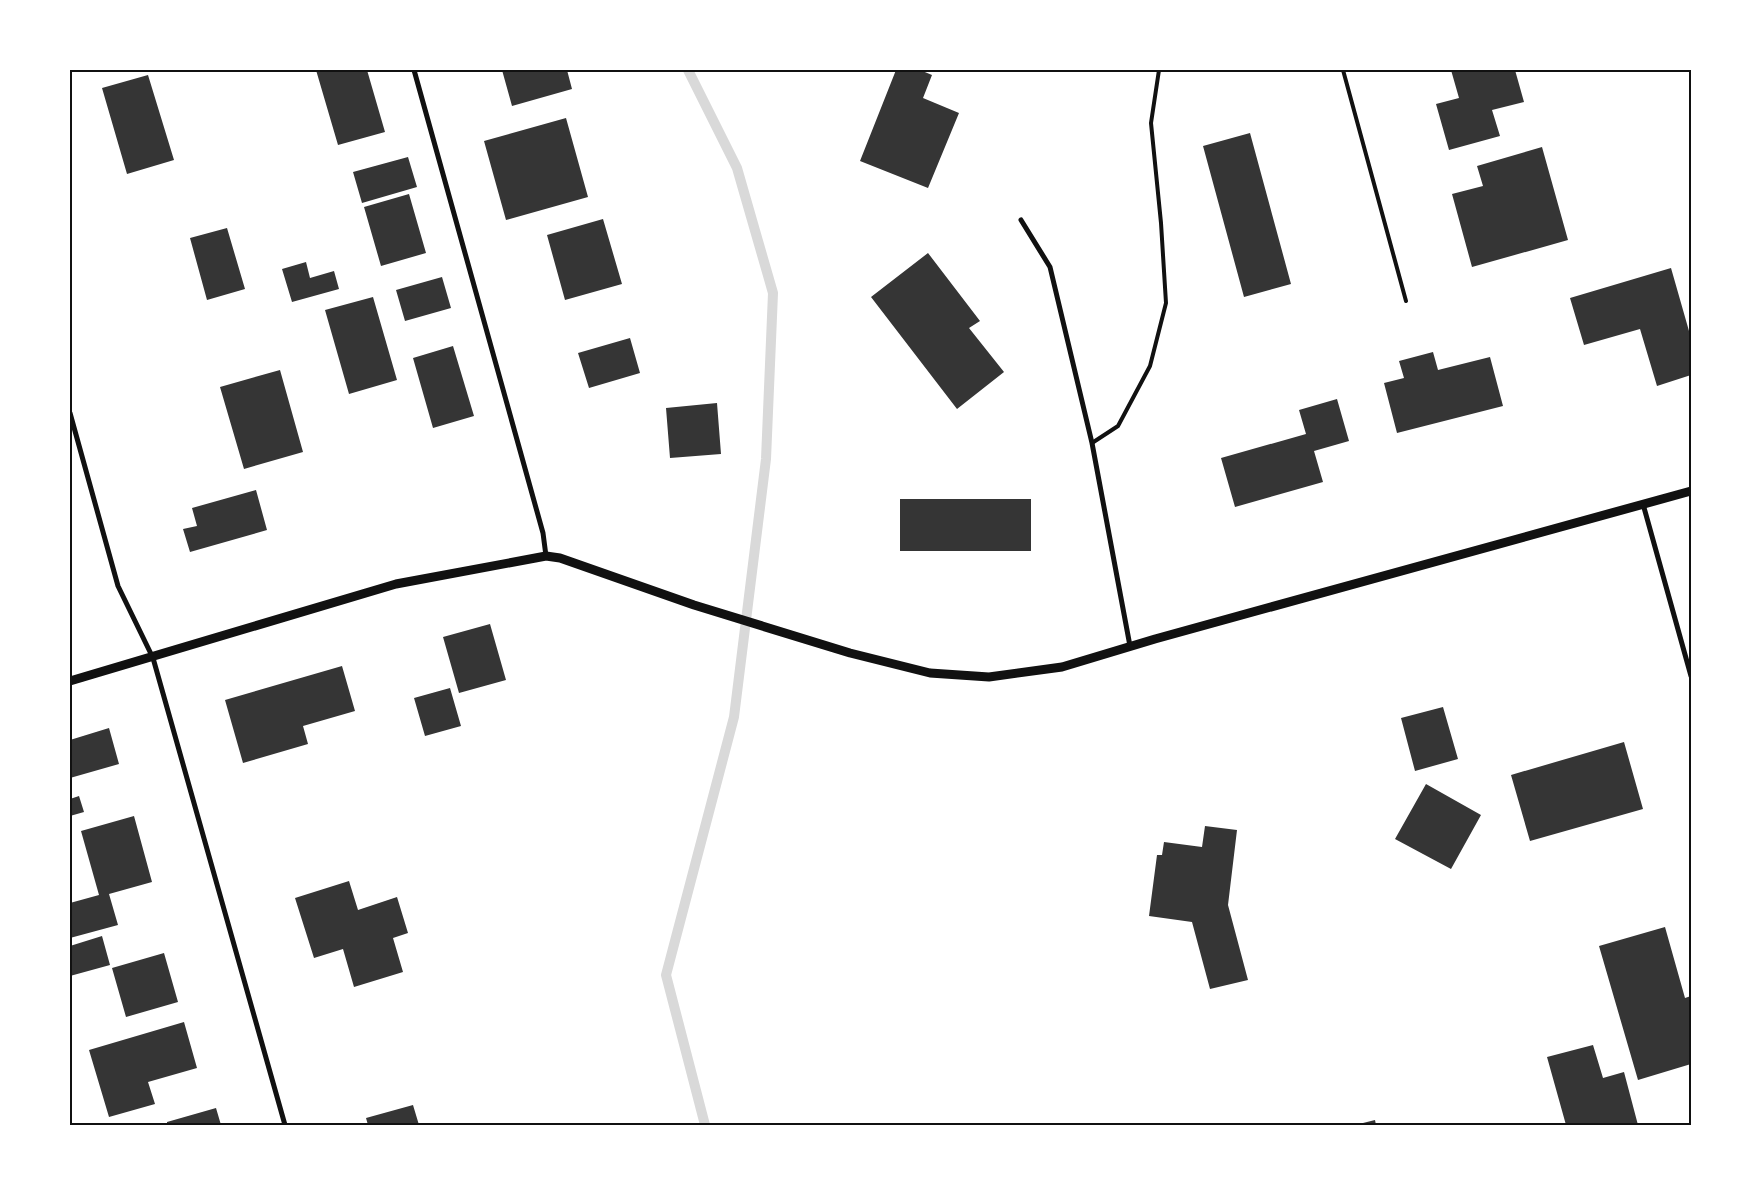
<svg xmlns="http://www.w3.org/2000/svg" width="1761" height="1195" viewBox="0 0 1761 1195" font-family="Quicksand,sans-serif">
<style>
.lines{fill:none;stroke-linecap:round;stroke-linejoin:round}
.stream{stroke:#d9d9d9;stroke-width:10}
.building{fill:#353535}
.service{stroke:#111;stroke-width:4}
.minor{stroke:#111;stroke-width:5}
.tertiary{stroke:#111;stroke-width:9}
.neatline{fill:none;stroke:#111;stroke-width:2}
</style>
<rect width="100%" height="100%" fill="#fff"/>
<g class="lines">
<!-- stream -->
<path class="stream" d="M 688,70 L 737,168 L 773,293 L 766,459 L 734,717 L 666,975 L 705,1125"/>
</g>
<!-- building -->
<path class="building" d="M 316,70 L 367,70 L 385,132 L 338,145 Z
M 502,70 L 567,70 L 572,89 L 512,106 Z
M 896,70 L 920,70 L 932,75 L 923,98 L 959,113 L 928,188 L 860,161 Z
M 1451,70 L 1515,70 L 1524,102 L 1492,110 L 1500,136 L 1449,150 L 1436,104 L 1459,98 Z
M 148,75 L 174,160 L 127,174 L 102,88 Z
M 566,118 L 588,197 L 506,220 L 484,141 Z
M 1250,133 L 1291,284 L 1244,297 L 1203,146 Z
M 1542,147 L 1568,240 L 1472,267 L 1452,194 L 1483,186 L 1477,166 Z
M 408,157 L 417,187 L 362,203 L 353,172 Z
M 409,194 L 426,253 L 381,266 L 364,207 Z
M 603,219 L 622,284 L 565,300 L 547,235 Z
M 227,228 L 245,289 L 207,300 L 190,238 Z
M 928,253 L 980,321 L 969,328 L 1004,372 L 957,409 L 871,297 Z
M 306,262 L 310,278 L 334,271 L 339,289 L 292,302 L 282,269 Z
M 1671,268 L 1691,338 L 1691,375 L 1657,386 L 1640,329 L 1584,345 L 1570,298 Z
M 442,277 L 451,308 L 405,321 L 396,290 Z
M 373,297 L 397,380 L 349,394 L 325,310 Z
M 630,338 L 640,373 L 589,388 L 578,353 Z
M 453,346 L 474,416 L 433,428 L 413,358 Z
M 1433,352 L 1438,370 L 1490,357 L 1503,406 L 1397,433 L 1384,383 L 1404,378 L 1399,361 Z
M 280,370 L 303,452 L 244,469 L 220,387 Z
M 1337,399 L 1349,441 L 1314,451 L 1323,482 L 1235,507 L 1221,458 L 1306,434 L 1299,410 Z
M 717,403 L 721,454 L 670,458 L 666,408 Z
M 256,490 L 267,530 L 190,552 L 183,529 L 197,526 L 192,508 Z
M 900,499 L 1031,499 L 1031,551 L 900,551 Z
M 490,624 L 506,680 L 459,693 L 443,637 Z
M 342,666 L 355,711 L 303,726 L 308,744 L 243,763 L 225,700 Z
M 450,688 L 461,726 L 425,736 L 414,698 Z
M 1443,707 L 1458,759 L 1415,771 L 1401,718 Z
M 109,728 L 119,764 L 70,778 L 70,740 Z
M 1624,742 L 1643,809 L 1530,841 L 1511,775 Z
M 1426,784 L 1481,815 L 1451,869 L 1395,839 Z
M 79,796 L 84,812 L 70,816 L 70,799 Z
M 134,816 L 152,882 L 109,894 L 118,925 L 70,938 L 70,903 L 99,895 L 81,831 Z
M 1205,826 L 1237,830 L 1228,905 L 1248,980 L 1210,989 L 1192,922 L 1149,916 L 1157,855 L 1162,855 L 1164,842 L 1202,847 Z
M 349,881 L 358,910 L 397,897 L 408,933 L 393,938 L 403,972 L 354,987 L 343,949 L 314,958 L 295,898 Z
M 1665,927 L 1685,998 L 1691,996 L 1691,1064 L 1638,1080 L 1599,946 Z
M 102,936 L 110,965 L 70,976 L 70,946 Z
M 164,953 L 178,1002 L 126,1017 L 112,968 Z
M 184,1022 L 197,1068 L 148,1082 L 155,1104 L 109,1117 L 89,1050 Z
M 1593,1045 L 1603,1078 L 1624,1072 L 1638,1125 L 1566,1125 L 1547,1057 Z
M 413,1105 L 419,1125 L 368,1125 L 366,1118 Z
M 216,1108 L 221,1125 L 167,1125 L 167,1122 Z
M 1375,1120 L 1376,1125 L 1359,1125 L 1359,1124 Z"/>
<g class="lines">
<!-- service -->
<path class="service" d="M 1343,70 L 1406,301
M 1092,443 L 1118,426 L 1150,366 L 1166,303 L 1161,223 L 1151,123 L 1159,70"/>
<!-- minor -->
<path class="minor" d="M 414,70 L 543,533 L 546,556
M 1021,220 L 1050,267 L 1092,443 L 1130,646
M 70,413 L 118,586 L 153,658 L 285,1125
M 1643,504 L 1691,676"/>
<!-- tertiary -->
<path class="tertiary" d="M 70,681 L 396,584 L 546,556 L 560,558 L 694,605 L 850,653 L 930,673 L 989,677 L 1062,667 L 1155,639 L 1691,491"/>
</g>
<!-- border -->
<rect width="1761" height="1195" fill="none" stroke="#ffffff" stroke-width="142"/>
<rect x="71" y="71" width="1619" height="1053" class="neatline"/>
</svg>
